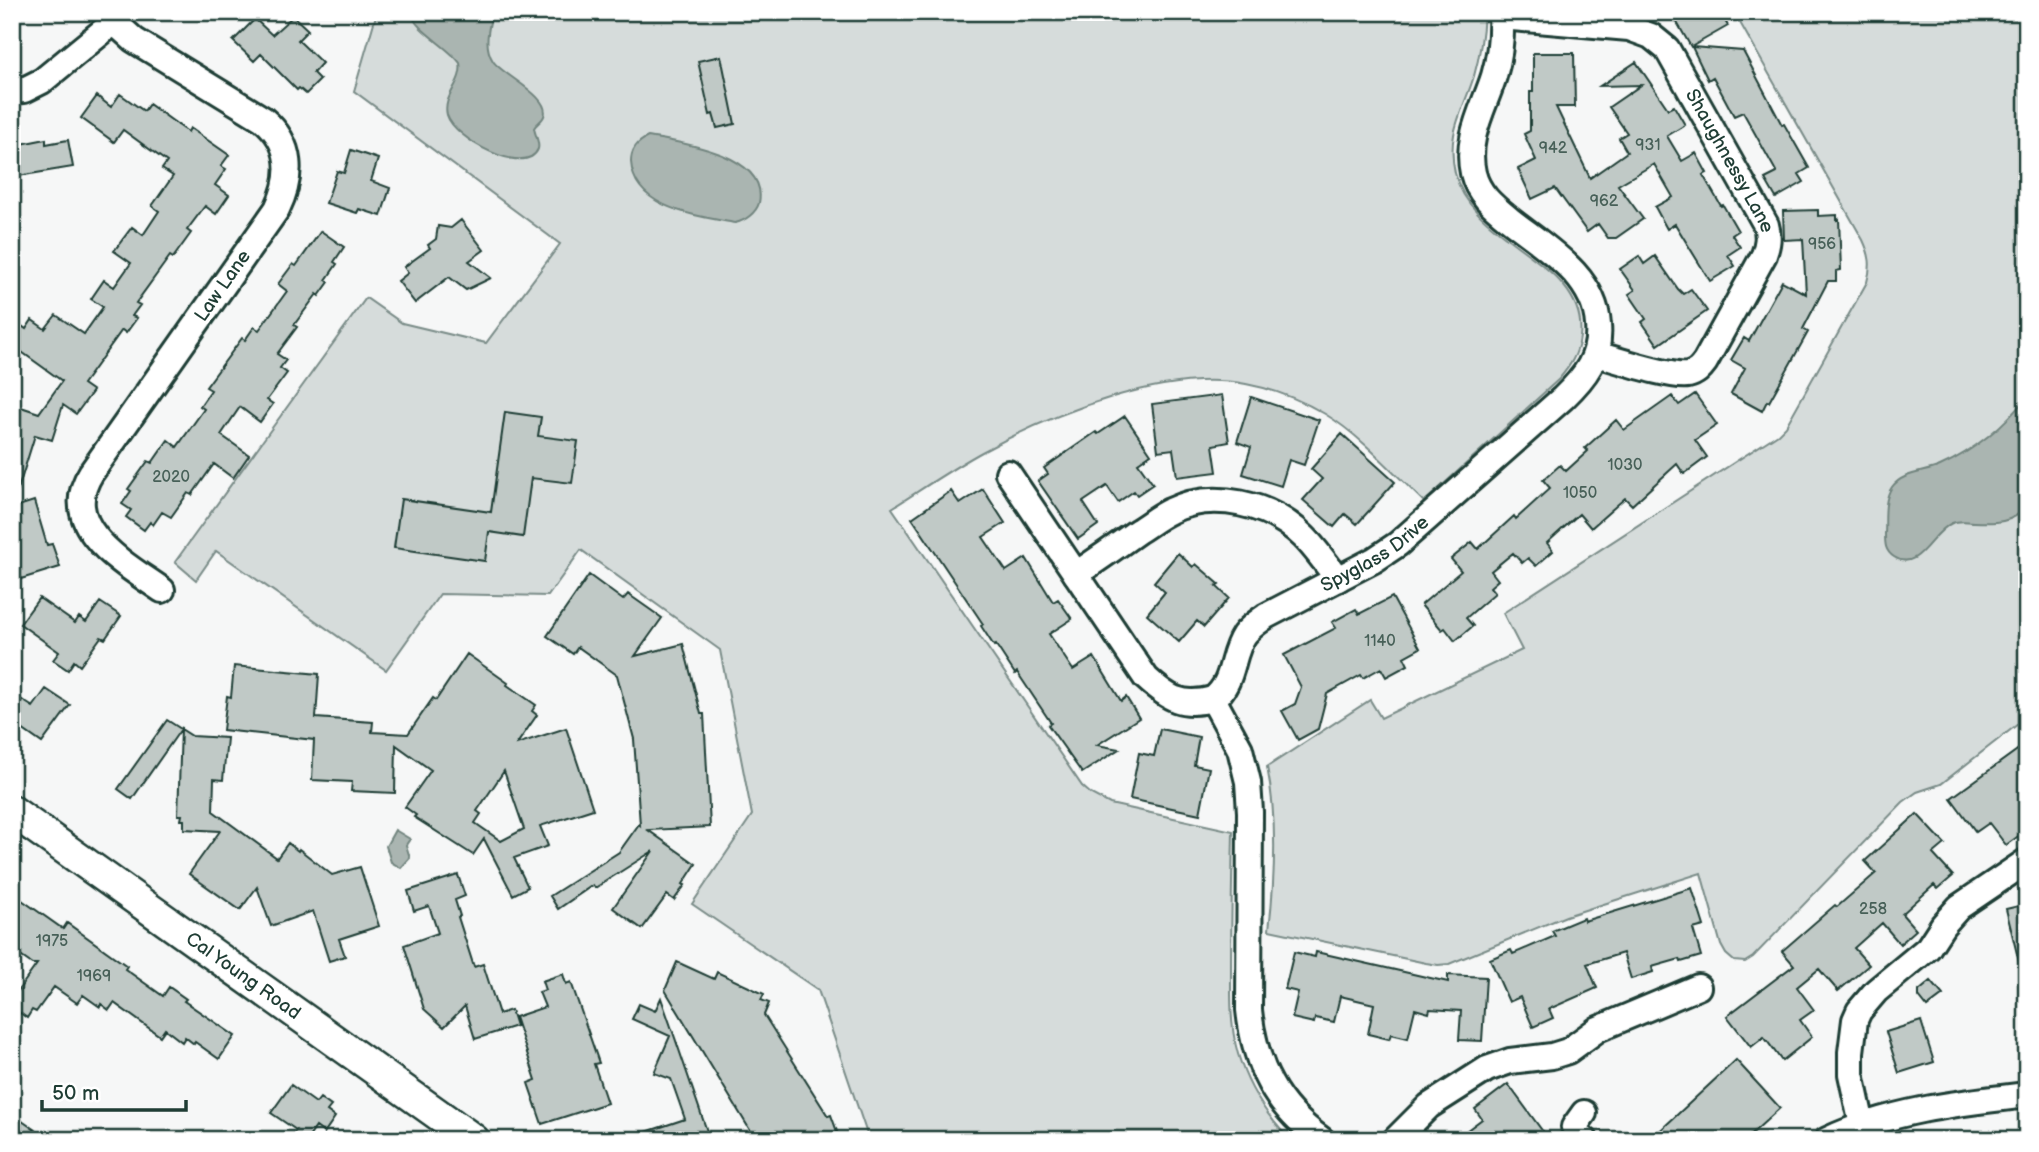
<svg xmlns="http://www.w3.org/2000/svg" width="2039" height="1152" viewBox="0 0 2039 1152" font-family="'Balsamiq Sans',sans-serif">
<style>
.green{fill:#d6dcdb;stroke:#7a8c88;stroke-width:2}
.water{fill:#aab5b1;stroke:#72857f;stroke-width:2}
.building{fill:#c0c9c6;stroke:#1f3d34;stroke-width:2;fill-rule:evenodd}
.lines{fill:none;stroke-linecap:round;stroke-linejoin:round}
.minor-casing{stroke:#1f3d34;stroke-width:30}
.major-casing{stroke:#1f3d34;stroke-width:35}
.minor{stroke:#fff;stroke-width:24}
.major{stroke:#fff;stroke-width:30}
.labels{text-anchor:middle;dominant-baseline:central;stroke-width:7;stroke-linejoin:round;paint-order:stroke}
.number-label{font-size:16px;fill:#476058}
.street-label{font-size:19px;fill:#1f3d34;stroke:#fff}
</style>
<rect width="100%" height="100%" fill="#f6f7f7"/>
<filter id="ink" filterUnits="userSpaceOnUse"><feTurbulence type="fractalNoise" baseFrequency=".0143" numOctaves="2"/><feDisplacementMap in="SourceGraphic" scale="14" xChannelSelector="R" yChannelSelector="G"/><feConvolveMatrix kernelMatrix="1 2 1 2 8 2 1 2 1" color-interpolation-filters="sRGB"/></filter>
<g filter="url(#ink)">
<!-- green -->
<path class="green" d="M 377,12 L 1484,12 C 1483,34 1480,55 1474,76 C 1463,112 1446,132 1455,173 C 1471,244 1589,261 1580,337 C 1578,354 1570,366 1559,379 L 1424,502 C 1394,473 1360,435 1325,414 C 1301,400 1273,389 1246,384 C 1165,368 1052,414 982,452 C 951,469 922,489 892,508 L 1082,786 L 1091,794 L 1110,804 L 1233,831 C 1232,878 1231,925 1231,972 C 1231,1003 1230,1034 1241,1063 C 1251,1092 1269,1118 1290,1140 L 869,1140 L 818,990 L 692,904 L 752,815 L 720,650 L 581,550 L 548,596 L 440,594 L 386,670 L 216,551 L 196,580 L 175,562 L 366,298 L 402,323 L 486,343 L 560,244 L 354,91 Z
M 1734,12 L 2027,12 L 2027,717 L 1941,784 L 1917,792 L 1903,802 L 1753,957 L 1745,962 L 1734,961 L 1726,954 L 1721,945 L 1701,873 L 1566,916 L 1449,964 L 1438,965 L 1426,963 L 1269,930 C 1275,877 1278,820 1267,767 L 1370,700 L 1381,718 L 1522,650 L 1503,613 L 1778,434 L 1786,426 L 1867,282 C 1872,265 1870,255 1863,240 Z"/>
<!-- water -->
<path class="water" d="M 411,12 L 492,12 C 489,28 483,46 493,61 C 502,75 552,97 544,116 C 543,120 536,124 534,128 C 535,135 540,143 538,149 C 526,178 454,139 447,115 C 442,96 464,82 460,63 C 449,47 413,29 411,12 Z
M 648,137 C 679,142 769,154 759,203 C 756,213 745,221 735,223 C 700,216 634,210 631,162 C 631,149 637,142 648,137 Z
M 2027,396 L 2027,506 C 2012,524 1995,523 1973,522 C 1966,521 1959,520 1952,523 C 1931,532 1919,573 1894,557 C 1885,551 1885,544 1885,534 C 1886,519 1883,500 1892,487 C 1903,472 1925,473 1940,466 C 1972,452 2007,424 2027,396 Z
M 395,830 L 410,839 L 406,845 L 410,858 L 401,868 L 391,862 L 386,846 Z"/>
<!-- building -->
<path class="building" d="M 1671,12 L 1720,12 L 1728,26 L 1691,47 Z
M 293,16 L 308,30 L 298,40 L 322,63 L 313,73 L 320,80 L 306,94 L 299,88 L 297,90 L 261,54 L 254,61 L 233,41 L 255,19 L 272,35 Z
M 1692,47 L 1743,51 L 1782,125 L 1784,124 L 1809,168 L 1799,174 L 1804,182 L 1776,198 L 1765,179 L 1777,173 L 1743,112 L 1734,116 L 1713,77 L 1708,80 Z
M 1533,53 L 1574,53 L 1575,107 L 1556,107 L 1590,178 L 1627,152 L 1619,138 L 1627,133 L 1609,107 L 1641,85 L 1600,86 L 1636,62 L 1668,109 L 1674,106 L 1685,125 L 1667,136 L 1682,161 L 1696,153 L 1707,173 L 1703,175 L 1721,206 L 1723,205 L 1738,231 L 1732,235 L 1740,247 L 1728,255 L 1735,266 L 1710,281 L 1675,224 L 1667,229 L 1655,207 L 1673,197 L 1654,164 L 1618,185 L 1643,219 L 1616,238 L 1608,238 L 1598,224 L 1587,232 L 1555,188 L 1532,199 L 1518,169 L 1536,160 L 1524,134 L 1530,131 L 1530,92 L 1533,92 Z
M 721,56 L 735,124 L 717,128 L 713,114 L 710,115 L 698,61 Z
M 120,94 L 144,111 L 149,104 L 188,132 L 190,128 L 229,155 L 221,166 L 226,169 L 215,185 L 229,195 L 216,214 L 205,206 L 187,230 L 191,233 L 173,258 L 170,256 L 136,303 L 140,305 L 132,316 L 137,318 L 126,333 L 122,330 L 83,384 L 93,391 L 76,414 L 63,405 L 52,440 L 35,435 L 16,496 L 12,495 L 12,404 L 39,413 L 62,381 L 12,345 L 12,319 L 26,329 L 32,320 L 45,329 L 56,315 L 84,334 L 103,307 L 91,299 L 104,280 L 114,287 L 131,263 L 114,251 L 132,227 L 143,235 L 159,211 L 152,206 L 173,176 L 162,169 L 167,162 L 123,130 L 114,142 L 81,118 L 97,96 L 111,107 Z
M 46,139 L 46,144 L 68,140 L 73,167 L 12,177 L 12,148 L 22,147 L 21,144 Z
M 351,150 L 378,159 L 371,181 L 390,188 L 381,216 L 359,209 L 357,213 L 326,203 L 337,171 L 344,173 Z
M 1818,210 L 1818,216 L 1837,215 L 1837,220 L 1839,219 L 1841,270 L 1836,271 L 1836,281 L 1828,281 L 1803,329 L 1808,332 L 1769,402 L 1767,401 L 1762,411 L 1731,394 L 1745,368 L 1731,360 L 1744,338 L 1749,341 L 1782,281 L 1806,294 L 1803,239 L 1784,240 L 1783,211 Z
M 461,220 L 484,250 L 469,261 L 491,278 L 466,290 L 449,277 L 415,303 L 398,281 L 408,273 L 404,267 L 430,248 L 428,245 L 436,239 L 438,226 L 451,228 Z
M 321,231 L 344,247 L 334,262 L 337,264 L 326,280 L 329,282 L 319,296 L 317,294 L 294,325 L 297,327 L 277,354 L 286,360 L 280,368 L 287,373 L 267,400 L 273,404 L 260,422 L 240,407 L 221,435 L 249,455 L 233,478 L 214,464 L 192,495 L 188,493 L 171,517 L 162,512 L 153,525 L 150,522 L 144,530 L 126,517 L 131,510 L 122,504 L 131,491 L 128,489 L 148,461 L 152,463 L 168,440 L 177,447 L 204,409 L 200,406 L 211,390 L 206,387 L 242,338 L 245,340 L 254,327 L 259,330 L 287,291 L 278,284 L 293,264 L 296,266 Z
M 1639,256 L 1644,264 L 1655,256 L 1678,289 L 1683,294 L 1691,289 L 1707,311 L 1658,345 L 1642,322 L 1646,319 L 1629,294 L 1635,290 L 1620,269 Z
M 1695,394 L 1717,425 L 1695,440 L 1707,457 L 1684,474 L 1677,464 L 1632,505 L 1625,498 L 1591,528 L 1579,514 L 1547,543 L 1553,551 L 1536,566 L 1528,558 L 1522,563 L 1513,553 L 1491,571 L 1498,580 L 1490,587 L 1495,593 L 1466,618 L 1473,626 L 1455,641 L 1445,628 L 1442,630 L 1421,605 L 1461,571 L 1451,559 L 1472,542 L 1478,549 L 1514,516 L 1516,519 L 1550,488 L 1543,480 L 1560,465 L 1566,471 L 1588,451 L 1585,448 L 1616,420 L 1624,430 L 1672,396 L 1679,405 Z
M 1222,395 L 1229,442 L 1213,445 L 1217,472 L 1177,477 L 1173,449 L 1158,451 L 1152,404 Z
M 1251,397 L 1319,420 L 1304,465 L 1289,460 L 1281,486 L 1243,474 L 1251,447 L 1237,442 Z
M 505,412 L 541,417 L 538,436 L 578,441 L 572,483 L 531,478 L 523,537 L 489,532 L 485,561 L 394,548 L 401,499 L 491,512 Z
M 1125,416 L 1151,454 L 1138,463 L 1153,484 L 1137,495 L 1134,491 L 1118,502 L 1107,486 L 1083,502 L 1098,525 L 1078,539 L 1038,481 L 1048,474 L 1044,468 L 1096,432 L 1098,434 Z
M 1342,434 L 1395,482 L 1357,524 L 1345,514 L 1334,527 L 1303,500 L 1322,479 L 1311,469 Z
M 983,489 L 1005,523 L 983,537 L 1006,571 L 1026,558 L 1053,602 L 1058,599 L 1072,619 L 1049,634 L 1073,670 L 1094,657 L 1121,701 L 1126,697 L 1139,718 L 1097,745 L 1119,749 L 1082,773 L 1048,725 L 1051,723 L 1017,672 L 1015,674 L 996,645 L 994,646 L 981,626 L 983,624 L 912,518 L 951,491 L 960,504 Z
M 34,501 L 47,545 L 52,544 L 60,567 L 21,579 L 15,560 L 12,561 L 12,508 Z
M 1178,553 L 1193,567 L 1196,564 L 1219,584 L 1216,586 L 1229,598 L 1204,627 L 1197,621 L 1179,642 L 1147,614 L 1165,592 L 1154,582 Z
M 589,575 L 623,600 L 628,594 L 662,618 L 635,656 L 683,644 L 701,714 L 704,714 L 710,827 L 648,830 L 696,864 L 683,884 L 685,885 L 674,900 L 667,895 L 642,929 L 613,908 L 653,851 L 595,888 L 593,885 L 558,909 L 550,896 L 619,852 L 639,824 L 640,825 L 634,739 L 617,675 L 578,647 L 573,654 L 547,636 Z
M 1392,597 L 1420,648 L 1404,657 L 1408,665 L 1386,677 L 1381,668 L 1363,678 L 1361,675 L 1327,694 L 1318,729 L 1298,740 L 1282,711 L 1295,704 L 1301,687 L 1284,655 L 1336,628 L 1332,622 L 1356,609 L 1359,614 Z
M 39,598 L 75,623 L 79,617 L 86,622 L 100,602 L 121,616 L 105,639 L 101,637 L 80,666 L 74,661 L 68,670 L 53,660 L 59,652 L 20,624 Z
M 467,654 L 508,683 L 507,685 L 536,705 L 532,711 L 537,715 L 517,744 L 566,728 L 593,809 L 540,826 L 548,846 L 514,858 L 528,887 L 513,895 L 484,839 L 473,855 L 414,817 L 416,815 L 405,807 L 431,770 L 396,745 L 395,793 L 351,791 L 352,782 L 312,780 L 314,740 L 223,730 L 227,696 L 231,697 L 234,666 L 319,674 L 316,718 L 373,722 L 372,732 L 408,734 L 433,698 L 436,700 ZM 504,771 L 524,829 L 501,841 L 475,823 L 481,814 L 477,811 Z
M 46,689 L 70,705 L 42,743 L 12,722 L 12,706 L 19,698 L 33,707 Z
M 167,720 L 192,736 L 227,738 L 223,780 L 214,779 L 213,811 L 277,858 L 288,843 L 298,851 L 299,849 L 332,875 L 360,867 L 379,926 L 339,939 L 345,956 L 329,961 L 313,911 L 271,926 L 257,887 L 240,910 L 189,874 L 220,831 L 184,829 L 184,820 L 181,820 L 182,815 L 178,815 L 181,729 L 132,799 L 118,789 Z
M 1160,729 L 1199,737 L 1194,765 L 1209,768 L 1200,814 L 1130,799 L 1139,753 L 1154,756 Z
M 2027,743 L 2027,830 L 2006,845 L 1989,823 L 1976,832 L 1951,798 Z
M 1917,814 L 1945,844 L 1933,854 L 1953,876 L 1938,889 L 1934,885 L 1902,914 L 1916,930 L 1900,944 L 1882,923 L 1854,948 L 1869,965 L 1838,991 L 1819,969 L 1797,987 L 1814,1010 L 1800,1020 L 1812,1037 L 1782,1061 L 1764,1037 L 1751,1047 L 1727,1016 L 1794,965 L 1782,951 L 1835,905 L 1837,907 L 1876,873 L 1865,861 Z
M 458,875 L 465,896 L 455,900 L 460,916 L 458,917 L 474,967 L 483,964 L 499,1014 L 511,1010 L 516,1026 L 475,1039 L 465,1006 L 444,1027 L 424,1009 L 404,945 L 438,933 L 429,906 L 414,911 L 408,891 Z
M 1692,888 L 1704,926 L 1693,929 L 1701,956 L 1681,962 L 1680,959 L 1652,967 L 1653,972 L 1631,979 L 1623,953 L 1587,964 L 1597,988 L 1549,1009 L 1553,1018 L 1533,1027 L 1520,997 L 1509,1002 L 1490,959 L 1511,950 L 1513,954 L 1555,936 L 1552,931 L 1583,918 L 1584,921 Z
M 12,893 L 63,929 L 67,923 L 127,966 L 125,969 L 163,996 L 169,987 L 186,999 L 184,1001 L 235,1036 L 219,1059 L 195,1042 L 194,1044 L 185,1037 L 182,1042 L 165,1029 L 160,1036 L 114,1003 L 109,1010 L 101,1004 L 100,1007 L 83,995 L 77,1003 L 54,987 L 36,1012 L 32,1010 L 27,1018 L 12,1007 L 12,999 L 37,964 L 32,964 L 12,950 Z
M 2027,904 L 2027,969 L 2021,970 L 2006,909 Z
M 1294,952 L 1315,957 L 1316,952 L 1448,982 L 1448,975 L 1486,977 L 1482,1041 L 1459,1040 L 1461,1011 L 1430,1009 L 1429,1013 L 1415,1009 L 1408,1038 L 1391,1034 L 1389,1039 L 1368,1034 L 1374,1004 L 1340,996 L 1334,1022 L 1315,1018 L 1314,1023 L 1292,1018 L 1298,992 L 1285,989 Z
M 677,962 L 714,979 L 717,972 L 764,994 L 761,1000 L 769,1003 L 764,1015 L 828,1116 L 831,1115 L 840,1140 L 756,1140 L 665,990 Z
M 563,974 L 566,984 L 571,982 L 599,1063 L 594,1064 L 607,1103 L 542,1124 L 528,1083 L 536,1080 L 515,1017 L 545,1007 L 539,992 L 545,990 L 542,981 Z
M 1931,981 L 1943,995 L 1927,1007 L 1919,997 L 1919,991 Z
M 661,998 L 675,1038 L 710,1140 L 632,1140 L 631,1137 L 685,1119 L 671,1079 L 654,1073 L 670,1036 L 632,1019 L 639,1004 L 655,1011 Z
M 1921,1021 L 1934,1062 L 1899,1073 L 1886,1032 Z
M 1736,1060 L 1780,1108 L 1745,1140 L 1650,1140 Z
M 1508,1084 L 1549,1140 L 1454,1140 L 1482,1119 L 1475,1109 Z
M 291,1085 L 316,1103 L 320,1098 L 331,1106 L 327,1111 L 335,1117 L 324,1133 L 316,1127 L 307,1140 L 289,1140 L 296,1130 L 271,1113 Z
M 12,1114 L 35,1130 L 28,1140 L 12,1140 Z"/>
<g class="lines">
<!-- minor casing -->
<g class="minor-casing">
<g id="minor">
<path d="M 109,12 L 114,22 L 134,40 L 263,119 C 293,144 293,176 277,209 L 91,473 C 57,527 125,564 162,590"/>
<path id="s1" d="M 1501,17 L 1629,28 L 1651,36 L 1667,49 L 1766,225 C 1769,236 1768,244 1764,255 L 1705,362 C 1700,369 1696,373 1688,375 C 1672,378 1615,359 1596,354"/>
<path d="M 12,91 L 24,90 L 42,81 L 114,22"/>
<path d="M 1008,473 L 1146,678 C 1169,699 1182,707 1213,699"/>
<path d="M 1076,574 C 1097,560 1117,546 1138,531 C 1148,525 1159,516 1170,511 C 1213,490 1270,503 1304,537 C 1316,549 1327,565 1338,579"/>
<path d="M 1584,1113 L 1574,1127 L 1579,1135 L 1585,1140"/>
<path d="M 1862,1125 L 1851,1074 L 1851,1052 L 1855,1020 L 1859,1011 L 1876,991 L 1928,948 L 1943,925 L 1959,907 L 2027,861"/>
<path id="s2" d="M 1322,1140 C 1275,1106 1255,1066 1249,1010 L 1250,812 L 1248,782 L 1240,749 L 1213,699 C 1235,682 1230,656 1244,635 C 1250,627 1258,622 1266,616 L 1374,560 L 1398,544 L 1563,398 C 1585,377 1601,357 1598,325 C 1595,275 1544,247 1509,219 C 1493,206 1478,194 1473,173 C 1465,138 1484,108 1494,76 C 1500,56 1502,33 1501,12"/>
<path d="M 1395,1140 L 1429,1106 L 1487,1069 L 1510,1061 L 1552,1056 L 1568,1051 L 1598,1029 L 1698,987"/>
<path d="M 1827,1140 C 1891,1110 1958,1103 2027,1095"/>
</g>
</g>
<!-- major casing -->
<g class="major-casing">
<g id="major">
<path id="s3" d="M 12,811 L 474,1140"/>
</g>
</g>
<!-- minor -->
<use href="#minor" class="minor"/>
<!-- major -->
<use href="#major" class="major"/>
</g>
</g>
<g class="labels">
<!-- number labels -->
<g class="number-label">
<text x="1648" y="145">931</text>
<text x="1553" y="148">942</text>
<text x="1604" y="201">962</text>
<text x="1822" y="244">956</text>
<text x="1625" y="465">1030</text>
<text x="171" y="477">2020</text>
<text x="1580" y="493">1050</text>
<text x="1380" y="641">1140</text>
<text x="1873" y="909">258</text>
<text x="52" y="941">1975</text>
<text x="94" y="976">1969</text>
</g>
<!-- street labels -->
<g class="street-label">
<text stroke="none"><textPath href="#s1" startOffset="301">Shaughnessy Lane</textPath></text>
<text transform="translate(223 286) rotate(-55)">Law Lane</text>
<text stroke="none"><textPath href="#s2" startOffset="700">Spyglass Drive</textPath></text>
<text stroke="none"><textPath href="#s3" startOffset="284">Cal Young Road</textPath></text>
</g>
</g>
<!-- margin -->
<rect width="2039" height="1152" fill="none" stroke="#fff" stroke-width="42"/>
<rect x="21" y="21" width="1997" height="1110" fill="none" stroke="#1f3d34" stroke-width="2.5" filter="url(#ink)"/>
<!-- scale -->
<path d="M42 1100v10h144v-10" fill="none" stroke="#1f3d34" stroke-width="3.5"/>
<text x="52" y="1100" font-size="21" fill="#1f3d34" stroke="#ffffff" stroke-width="5" paint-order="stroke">50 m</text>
</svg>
